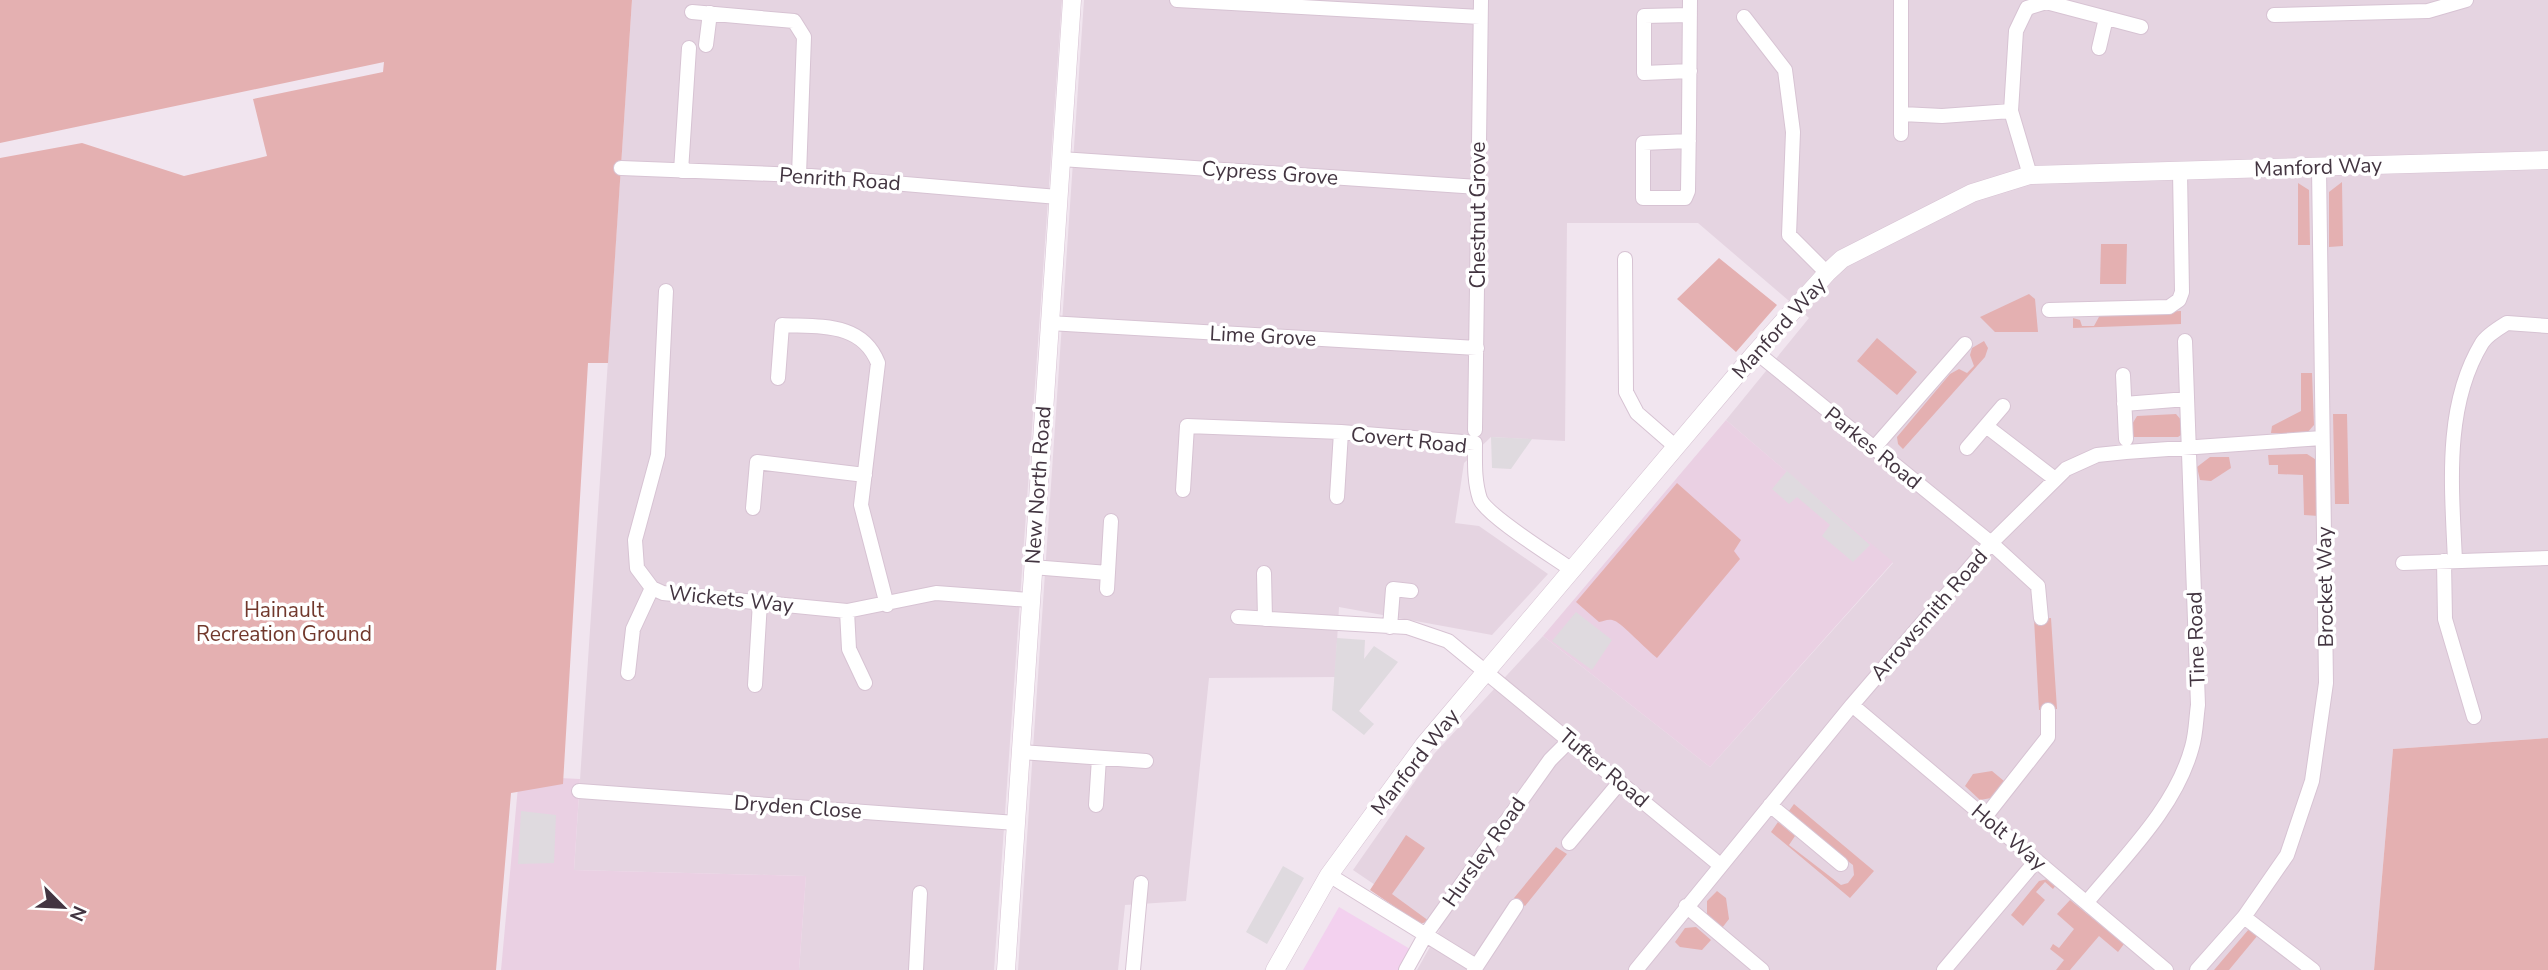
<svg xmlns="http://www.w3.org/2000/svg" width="2548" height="970" viewBox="0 0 2548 970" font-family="'Nunito Sans',sans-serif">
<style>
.residential{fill:#e5d4e1}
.commercial{fill:#f3d1ef}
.education{fill:#ead0e3}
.green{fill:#e4b0b1}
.parking{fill:#dfdadf}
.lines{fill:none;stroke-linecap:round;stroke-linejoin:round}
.minor-casing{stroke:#d7c3d3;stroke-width:16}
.tertiary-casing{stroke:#d7c3d3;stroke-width:19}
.minor{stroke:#fff;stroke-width:14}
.tertiary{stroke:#fff;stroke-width:18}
.labels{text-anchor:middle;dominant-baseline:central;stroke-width:7;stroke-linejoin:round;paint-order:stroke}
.street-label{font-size:21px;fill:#433541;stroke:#fff}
.park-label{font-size:21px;fill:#71382c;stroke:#fff}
</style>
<rect width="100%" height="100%" fill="#f1e5ef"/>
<!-- residential -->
<path class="residential" d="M 632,0 L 1062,0 L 994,970 L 799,970 L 806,876 L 574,870 Z
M 1084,0 L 2548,0 L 2548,738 L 2393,749 L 2374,970 L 1417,970 L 1440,929 L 1353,870 L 1434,754 L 1543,636 L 1710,767 L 1893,563 L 1726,420 L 1809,318 L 1698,223 L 1567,223 L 1565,441 L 1491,437 L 1464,463 L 1455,523 L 1479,526 L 1548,574 L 1492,635 L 1339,607 L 1335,677 L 1209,678 L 1186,901 L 1125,905 L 1118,970 L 1018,970 Z"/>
<!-- commercial -->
<path class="commercial" d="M 1339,907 L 1410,949 L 1399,970 L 1303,970 Z"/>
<!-- education -->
<path class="education" d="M 1726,420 L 1893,562 L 1710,767 L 1543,636 Z
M 519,776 L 580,779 L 574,870 L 806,876 L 799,970 L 501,970 Z"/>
<!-- green -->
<path class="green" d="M 0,0 L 632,0 L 608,363 L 588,363 L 563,784 L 511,793 L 496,970 L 0,970 L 0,158 L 82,143 L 184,176 L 267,156 L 253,99 L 383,72 L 384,62 L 0,143 Z
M 2342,182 L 2343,246 L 2329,247 L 2329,192 Z
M 2298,183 L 2309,190 L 2310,245 L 2298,245 Z
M 2101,244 L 2127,244 L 2126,284 L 2100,284 Z
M 1719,258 L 1777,305 L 1736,352 L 1677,299 Z
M 2029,294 L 2035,299 L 2038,332 L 1995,332 L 1980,317 Z
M 2181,311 L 2181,324 L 2073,328 L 2073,318 L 2080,320 L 2082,326 L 2094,326 L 2100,315 Z
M 1877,338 L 1917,372 L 1897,395 L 1857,361 Z
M 1984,341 L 1988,348 L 1985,357 L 1903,449 L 1898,444 L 1897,437 L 1950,374 L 1959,369 L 1967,373 L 1974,366 L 1970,355 L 1972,348 Z
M 2301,373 L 2312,373 L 2314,425 L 2307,433 L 2271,433 L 2272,426 L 2301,411 Z
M 2176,414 L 2182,421 L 2181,435 L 2178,437 L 2134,437 L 2131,426 L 2137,416 Z
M 2333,414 L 2347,414 L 2349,504 L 2335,504 Z
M 2307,454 L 2318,461 L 2319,516 L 2304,515 L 2303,475 L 2278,474 L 2278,465 L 2269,465 L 2268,455 Z
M 2210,457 L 2229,457 L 2231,468 L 2211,481 L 2200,480 L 2197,467 Z
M 1677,483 L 1741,540 L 1734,551 L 1740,559 L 1657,658 C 1649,652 1620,622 1615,621 C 1609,618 1604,621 1599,622 L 1576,602 Z
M 2051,618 L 2057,709 L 2039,710 L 2034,619 Z
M 2548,738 L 2548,970 L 2374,970 L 2393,749 Z
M 1992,771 L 2004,781 L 1991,798 L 1980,800 L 1965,786 L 1973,774 Z
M 1794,804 L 1874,871 L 1850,898 L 1771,832 L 1778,822 L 1795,836 L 1789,845 L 1841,885 L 1848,883 L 1854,875 L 1853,865 L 1786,815 Z
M 1406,835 L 1425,848 L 1392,894 L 1429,921 L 1420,924 L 1370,890 Z
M 1556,847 L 1567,854 L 1525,906 L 1514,898 Z
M 2048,879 L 2056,885 L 2053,889 L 2045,882 L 2036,892 L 2045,900 L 2023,926 L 2011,915 L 2039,881 Z
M 1717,891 L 1726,898 L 1729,919 L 1722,928 L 1707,914 L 1707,901 Z
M 2070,900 L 2124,944 L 2118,952 L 2099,936 L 2070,970 L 2056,970 L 2064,960 L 2050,949 L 2053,944 L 2059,948 L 2074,929 L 2057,914 Z
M 1696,927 L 1711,940 L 1702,950 L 1680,947 L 1675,942 L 1685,928 Z
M 2249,929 L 2258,935 L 2229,970 L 2214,970 Z"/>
<!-- parking -->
<path class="parking" d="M 1491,437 L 1532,439 L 1511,469 L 1492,468 Z
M 1787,471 L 1870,545 L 1853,562 L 1822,536 L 1830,525 L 1797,497 L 1789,504 L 1772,489 Z
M 1576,612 L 1612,640 L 1592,670 L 1552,641 Z
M 1337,638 L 1365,640 L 1364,659 L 1374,646 L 1398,662 L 1359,711 L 1374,724 L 1364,735 L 1332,710 Z
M 521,811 L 556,815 L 554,863 L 518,864 Z
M 1283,866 L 1304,878 L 1267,944 L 1246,932 Z"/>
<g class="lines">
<!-- minor casing -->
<g class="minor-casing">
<path id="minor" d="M 1177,0 L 1480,17
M 692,12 L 794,21 L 804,37 L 799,175
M 2274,15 L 2428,11 L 2466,0
M 1744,17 L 1785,70 L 1793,132 L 1789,235 L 1827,273
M 706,45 L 710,13
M 2099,48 L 2106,18
M 1690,71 L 1644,73 L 1644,16 L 1690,15
M 1902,114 L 1942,116 L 2011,111
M 1901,134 L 1901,0
M 1689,141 L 1643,143 L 1643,198 L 1685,198 L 1688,191 L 1689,123 L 1690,0
M 1061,159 L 1478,187
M 621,168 L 799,175 L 1058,197
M 681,171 L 689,48
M 2030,175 L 2011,111 L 2016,31 L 2027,8 L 2046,2 L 2141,27
M 1625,259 L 1626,392 L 1637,413 L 1676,447
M 666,291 L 658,455 L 635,540 L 637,568 L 652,588 L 663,593 L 847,611 L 936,593 L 1030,600
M 2049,310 L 2169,307 L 2179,300 L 2182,292 L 2180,171
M 1049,323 L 1477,348
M 1756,352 L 1991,543 L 2038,586 L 2041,618
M 2123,375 L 2126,439
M 778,378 L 782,325 C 821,327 862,322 878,363 L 861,505 L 887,605
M 2124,404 L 2187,399
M 1986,426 L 2055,479
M 1475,430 L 1481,0
M 1874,448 L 1965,344
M 1967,448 L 2003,406
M 1183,490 L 1187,426 L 1341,432 L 1475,443 C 1475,462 1474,481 1480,499 C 1487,516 1554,557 1572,570
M 1337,497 L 1341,432
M 753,508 L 757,462 L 865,475
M 2444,561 L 2445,619 L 2474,717
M 2455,561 C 2452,489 2443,407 2482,343 C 2487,335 2499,328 2507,323 L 2548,326
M 2403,563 L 2548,558
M 1032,567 L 1108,573
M 1264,573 L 1265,619
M 1107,589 L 1111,521
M 847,611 L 849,649 L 865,683
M 1238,617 L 1407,627 L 1448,641 L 1720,865
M 1390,627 L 1393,589 L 1411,591
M 628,673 L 633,629 L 652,588
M 755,685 L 760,602
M 1852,705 L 2166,970
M 1021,752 L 1146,761
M 579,791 L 1016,823
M 1096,805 L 1099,758
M 1770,805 L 1841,864
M 1985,817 L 2048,737 L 2048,710
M 1569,843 L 1620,782
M 1329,875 L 1476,966
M 2087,902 C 2125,856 2176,807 2192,747 C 2196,734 2196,719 2198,705 L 2185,341
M 1686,906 L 1762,970
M 2244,917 L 2313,970
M 916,970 L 920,893
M 1133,970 L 1141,883
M 1406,970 L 1426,934 L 1550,760 L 1570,740
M 1474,970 L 1516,906
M 1636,970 L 1852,705 L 1991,543 L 2066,469 L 2097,455 L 2126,452 L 2322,438
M 1944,970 L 2036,861
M 2197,970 L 2244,917 L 2287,855 L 2312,781 L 2326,683 L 2319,167"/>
</g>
<!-- tertiary casing -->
<g class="tertiary-casing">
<path id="tertiary" d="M 1006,970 L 1072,0
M 1275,970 L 1329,875 L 1424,745 L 1756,352 L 1827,273 L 1842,259 L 1972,193 L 2030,175 L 2548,160"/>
</g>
<!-- minor -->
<use href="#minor" class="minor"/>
<!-- tertiary -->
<use href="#tertiary" class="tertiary"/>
</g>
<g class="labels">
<!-- street labels -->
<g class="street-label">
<text transform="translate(2318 167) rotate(-2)">Manford Way</text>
<text transform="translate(1270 173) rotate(4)">Cypress Grove</text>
<text transform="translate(840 179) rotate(4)">Penrith Road</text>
<text transform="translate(1478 215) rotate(-90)">Chestnut Grove</text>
<text transform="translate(1779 328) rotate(-48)">Manford Way</text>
<text transform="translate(1263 336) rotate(3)">Lime Grove</text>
<text transform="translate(1409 440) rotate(6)">Covert Road</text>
<text transform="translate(1873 448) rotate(39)">Parkes Road</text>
<text transform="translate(1038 485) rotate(-86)">New North Road</text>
<text transform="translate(2325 587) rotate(-91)">Brocket Way</text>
<text transform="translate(731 599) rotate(6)">Wickets Way</text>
<text transform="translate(1929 615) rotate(-49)">Arrowsmith Road</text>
<text transform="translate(2196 639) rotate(-92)">Tine Road</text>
<text transform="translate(1415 762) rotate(-52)">Manford Way</text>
<text transform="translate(1604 768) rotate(40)">Tufter Road</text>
<text transform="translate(798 807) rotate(4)">Dryden Close</text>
<text transform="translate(2009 837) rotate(40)">Holt Way</text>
<text transform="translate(1484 852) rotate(-55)">Hursley Road</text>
</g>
<!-- park labels -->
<g class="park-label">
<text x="284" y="610">Hainault<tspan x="284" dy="24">Recreation Ground</tspan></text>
</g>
</g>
<!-- north arrow -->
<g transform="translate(63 907) rotate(114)" stroke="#ffffff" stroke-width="5" paint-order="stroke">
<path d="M0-5L12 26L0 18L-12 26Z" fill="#433541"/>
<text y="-10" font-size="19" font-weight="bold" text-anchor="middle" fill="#433541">N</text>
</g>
</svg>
